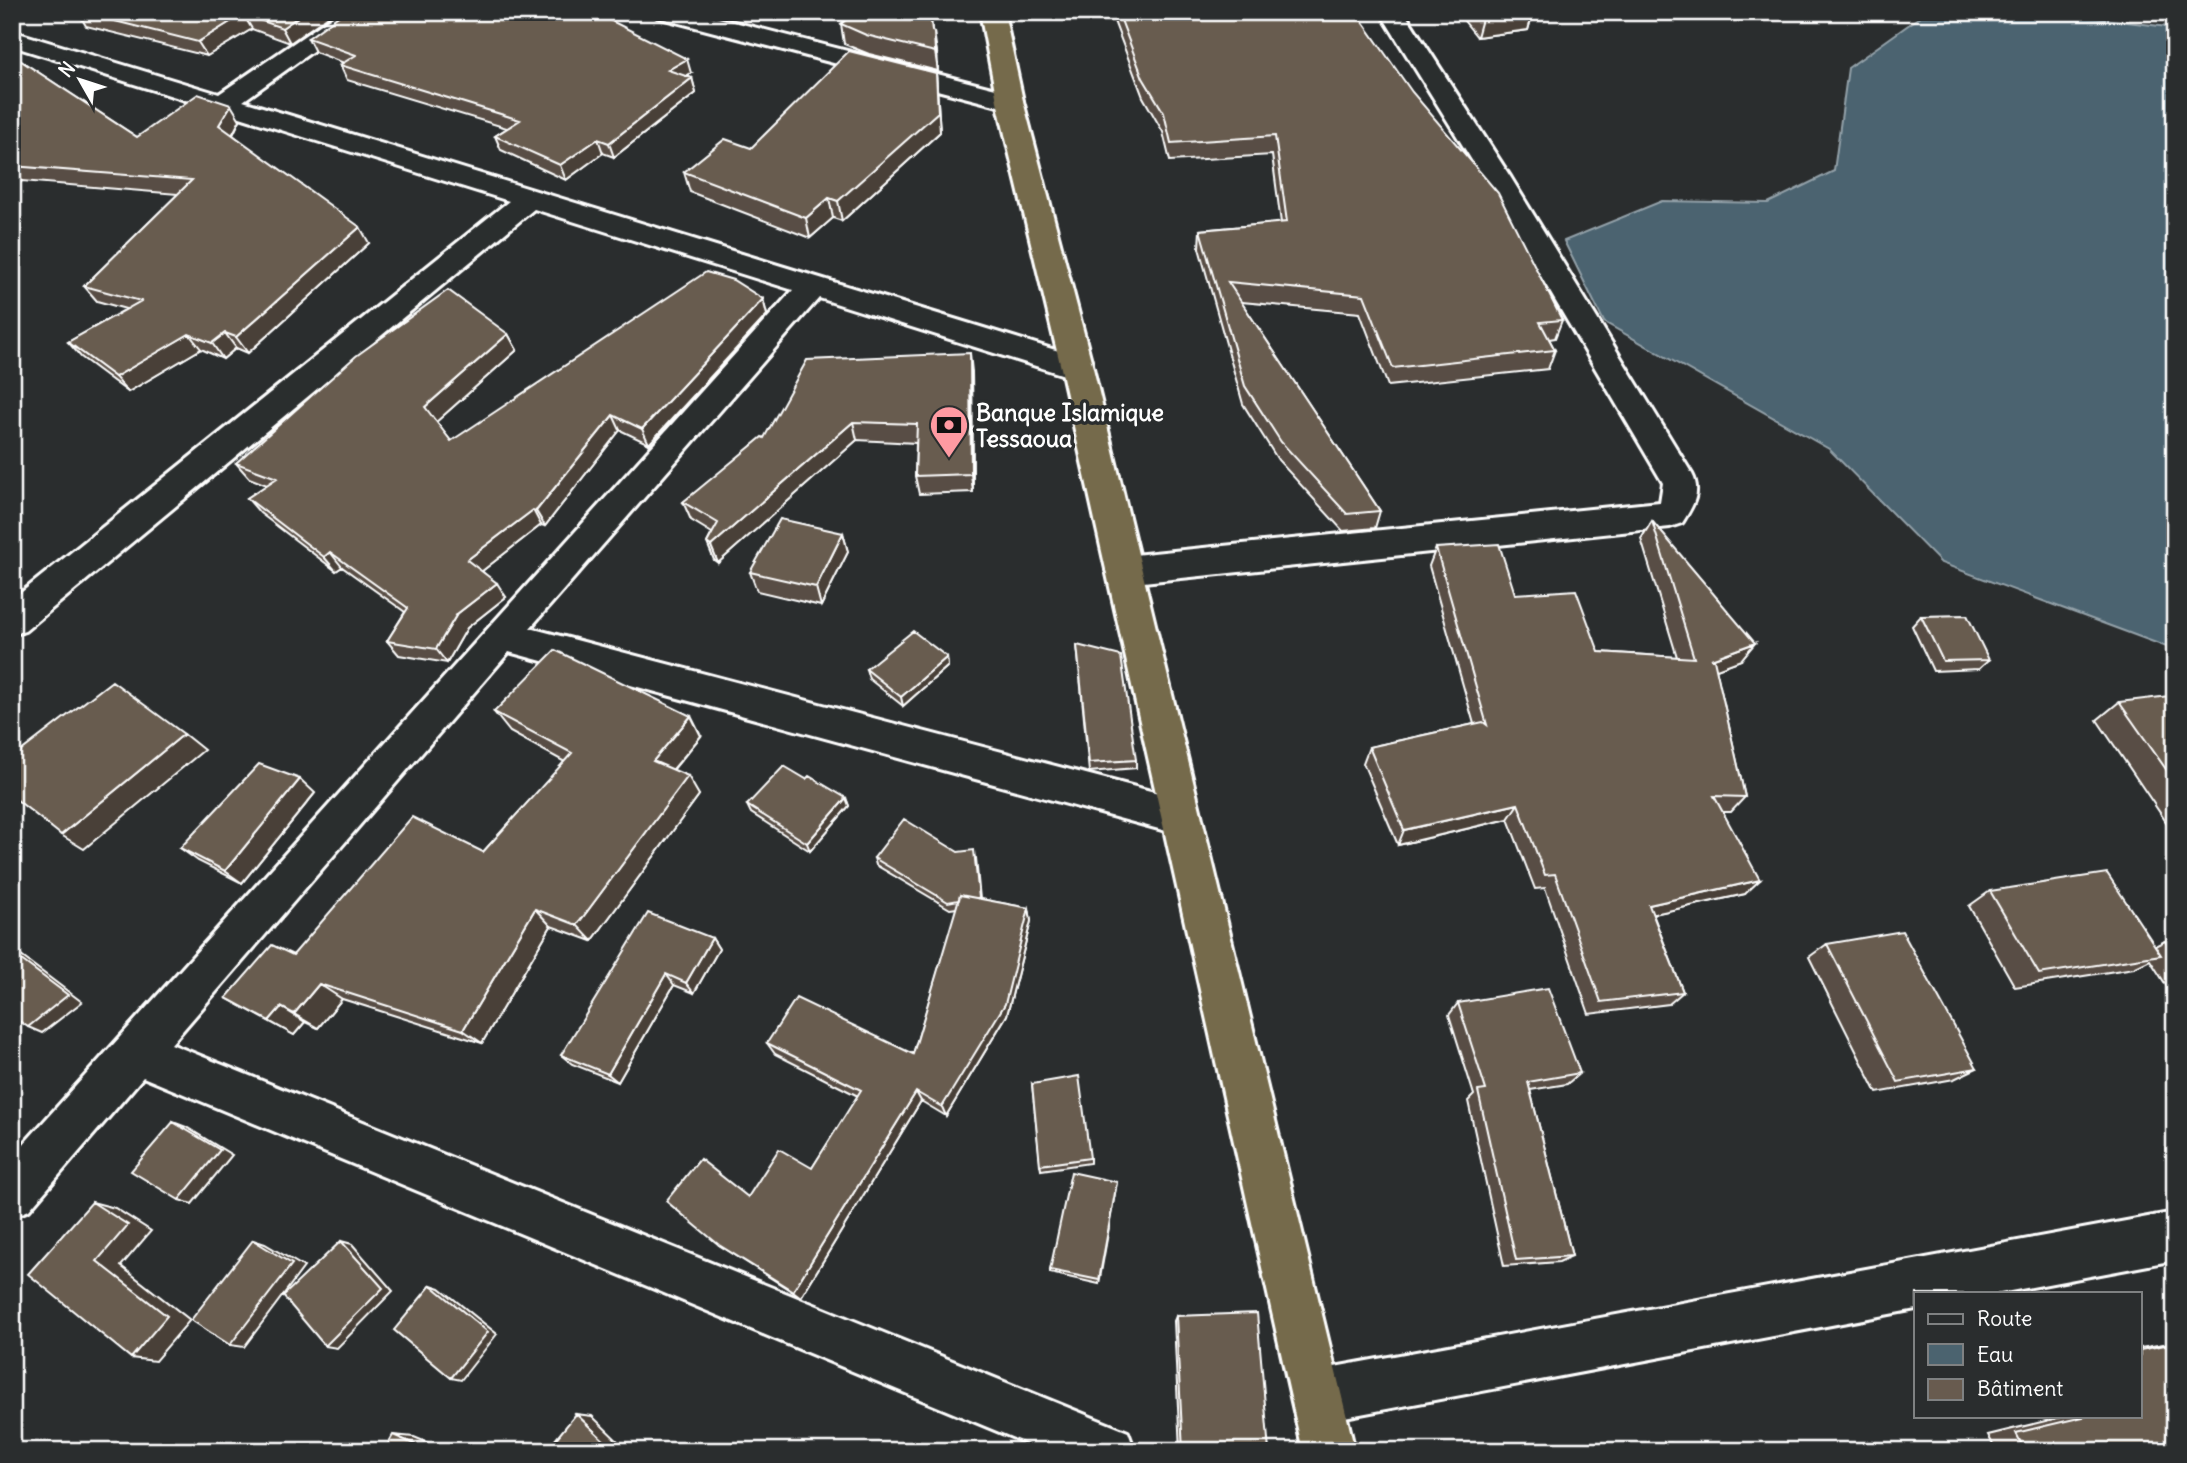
<svg xmlns="http://www.w3.org/2000/svg" width="2187" height="1463" viewBox="0 0 2187 1463" font-family="Delius,sans-serif">
<style>
.water{fill:#4b636f;stroke:#93a1a9;stroke-width:2}
.lines{fill:none;stroke-linecap:round;stroke-linejoin:round}
.street-casing{stroke:#fff;stroke-width:6}
.highway-casing{stroke:#fff;stroke-width:6}
.street{fill:#2a2d2e;fill-rule:evenodd}
.highway{fill:#756b4b;fill-rule:evenodd}
.wall{fill:#594e44;stroke:#fff;stroke-width:2}
.shaded-wall{fill:#494037;stroke:#fff;stroke-width:2}
.building{fill:#685b4f;stroke:#fff;stroke-width:2}
.labels{text-anchor:middle;dominant-baseline:central;stroke-width:7;stroke-linejoin:round;paint-order:stroke}
.poi-label{font-size:23px;font-weight:bold;fill:#fff;stroke:#2a2d2e;text-anchor:start}
</style>
<rect width="100%" height="100%" fill="#2a2d2e"/>
<filter id="ink" filterUnits="userSpaceOnUse"><feTurbulence type="fractalNoise" baseFrequency=".0143" numOctaves="2"/><feDisplacementMap in="SourceGraphic" scale="14" xChannelSelector="R" yChannelSelector="G"/><feConvolveMatrix kernelMatrix="1 2 1 2 8 2 1 2 1" color-interpolation-filters="sRGB"/></filter>
<g filter="url(#ink)">
<!-- water -->
<path class="water" d="M 2048,12 L 2175,28 L 2175,650 L 1941,563 L 1829,449 L 1604,322 L 1564,241 L 1662,201 L 1768,203 L 1834,171 L 1848,68 L 1921,16 Z"/>
<g class="lines">
<!-- street casing -->
<g class="street-casing">
<path id="street" d="M 339,12 L 367,12 L 243,101 L 1088,360 L 1093,368 L 1088,376 L 1077,379 L 819,298 L 530,628 L 1181,799 L 1195,804 L 1201,817 L 1195,830 L 1181,835 L 509,652 L 171,1044 L 1128,1432 L 1135,1451 L 1045,1451 L 143,1077 L 29,1210 L 12,1217 L 12,1157 L 793,290 L 534,209 L 25,631 L 12,635 L 12,600 L 509,201 L 12,46 L 12,31 L 219,94 Z
M 654,12 L 695,12 L 1019,95 L 1023,101 L 1019,107 L 1010,109 L 657,17 Z
M 1380,12 L 1404,12 L 1511,178 L 1692,474 C 1702,493 1692,507 1682,523 L 1670,527 L 1124,584 L 1112,580 L 1106,570 L 1112,560 L 1124,556 L 1660,502 L 1663,483 L 1483,178 Z
M 2175,1212 L 2175,1260 L 2000,1293 L 1916,1293 L 1916,1309 L 1318,1422 L 1300,1414 L 1292,1396 L 1300,1378 L 1318,1370 Z"/>
</g>
<!-- highway casing -->
<g class="highway-casing">
<path id="highway" d="M 980,12 L 1004,12 L 1023,101 L 1093,368 L 1355,1451 L 1303,1451 L 1061,368 L 997,101 Z"/>
</g>
<!-- street -->
<use href="#street" class="street"/>
<!-- highway -->
<use href="#highway" class="highway"/>
</g>
<!-- wall -->
<path class="wall" d="M 58,12 L 334,12 L 290,43 L 252,29 L 207,56 L 86,26 L 82,19 Z
M 855,12 L 931,12 L 932,32 L 937,52 L 938,71 L 869,54 L 844,44 L 841,24 Z
M 1114,12 L 1356,12 L 1562,320 L 1555,338 L 1549,339 L 1555,350 L 1548,369 L 1388,386 L 1360,313 L 1241,302 L 1380,511 L 1375,528 L 1343,531 L 1278,460 L 1243,404 L 1199,248 L 1200,230 L 1281,223 L 1272,155 L 1170,161 L 1163,132 L 1143,97 L 1114,21 Z
M 1457,12 L 1533,12 L 1528,30 L 1477,37 Z
M 308,38 L 691,73 L 686,76 L 692,78 L 696,93 L 614,157 L 603,153 L 566,180 L 501,150 L 495,136 L 507,128 L 347,80 L 340,65 L 344,63 L 315,52 Z
M 12,55 L 137,137 L 240,120 L 233,135 L 369,243 L 248,353 L 236,348 L 223,359 L 201,349 L 128,392 L 81,357 L 68,342 L 126,309 L 97,301 L 84,286 L 178,194 L 22,181 L 12,190 Z
M 936,73 L 940,132 L 842,221 L 833,218 L 810,238 L 690,192 L 684,172 L 751,148 Z
M 763,299 L 767,315 L 649,444 L 620,430 L 545,526 L 541,525 L 482,571 L 506,597 L 467,628 L 447,663 L 399,655 L 387,641 L 405,612 L 342,567 L 336,571 L 260,513 L 247,498 L 267,485 L 249,478 L 236,463 L 508,334 L 517,350 L 436,422 L 451,441 Z
M 972,372 L 973,492 L 919,494 L 915,476 L 916,443 L 857,440 L 718,563 L 714,560 L 707,543 L 712,533 L 691,520 L 683,502 L 764,438 Z
M 1652,521 L 1741,660 L 1716,669 L 1745,797 L 1731,812 L 1723,812 L 1745,894 L 1653,914 L 1683,992 L 1669,1004 L 1589,1014 L 1545,888 L 1535,889 L 1508,819 L 1398,845 L 1363,763 L 1369,747 L 1474,724 L 1429,566 L 1436,548 L 1515,594 L 1599,652 L 1677,657 L 1641,539 Z
M 843,533 L 848,552 L 821,606 L 757,591 L 750,572 Z
M 1921,616 L 1989,660 L 1979,669 L 1933,671 L 1912,626 Z
M 1077,645 L 1136,760 L 1136,768 L 1089,772 Z
M 947,657 L 948,666 L 903,706 L 869,679 L 866,669 Z
M 2119,702 L 2175,704 L 2175,835 L 2097,720 Z
M 494,712 L 701,736 L 673,770 L 699,795 L 592,941 L 551,926 L 482,1043 L 342,999 L 318,1028 L 305,1022 L 294,1035 L 226,998 L 293,955 L 483,852 L 565,762 L 510,732 Z
M 315,793 L 242,883 L 198,861 L 180,848 Z
M 846,798 L 849,806 L 810,851 L 751,813 L 747,805 Z
M 958,852 L 976,858 L 980,899 L 1029,908 L 1031,921 L 1007,1015 L 946,1116 L 921,1101 L 801,1297 L 719,1245 L 748,1197 L 812,1168 L 858,1096 L 775,1054 L 767,1043 L 913,1054 L 957,908 L 950,909 L 876,865 L 874,858 Z
M 1990,891 L 2155,946 L 2165,941 L 2175,939 L 2175,999 L 2150,960 L 2134,968 L 2015,987 L 1969,906 Z
M 712,938 L 719,949 L 694,993 L 674,985 L 618,1082 L 572,1064 L 561,1055 Z
M 1827,944 L 1977,1068 L 1954,1079 L 1877,1093 L 1809,957 Z
M 1458,1003 L 1580,1073 L 1567,1084 L 1530,1090 L 1572,1256 L 1559,1262 L 1504,1266 L 1468,1101 L 1474,1095 L 1449,1015 Z
M 1032,1084 L 1090,1158 L 1090,1163 L 1041,1170 Z
M 1117,1182 L 1099,1284 L 1050,1273 L 1050,1270 Z
M 1176,1316 L 1269,1451 L 1180,1451 L 1174,1321 Z
M 2175,1342 L 2175,1451 L 1996,1451 L 1988,1435 L 2066,1416 L 2140,1416 L 2140,1348 Z"/>
<!-- shaded-wall -->
<path class="shaded-wall" d="M 305,12 L 334,12 L 290,43 L 282,28 Z
M 1528,12 L 1533,12 L 1528,30 L 1477,37 L 1482,19 Z
M 243,14 L 252,29 L 207,56 L 198,42 Z
M 934,32 L 937,52 L 938,71 L 935,52 Z
M 687,59 L 691,73 L 672,84 L 668,70 Z
M 936,73 L 940,132 L 842,221 L 838,201 Z
M 692,78 L 696,93 L 614,157 L 609,143 Z
M 231,105 L 240,120 L 229,141 L 219,125 Z
M 598,139 L 603,153 L 566,180 L 560,165 Z
M 12,169 L 22,181 L 12,190 Z
M 829,198 L 833,218 L 810,238 L 806,218 Z
M 360,227 L 369,243 L 248,353 L 236,337 Z
M 763,299 L 767,315 L 649,444 L 642,429 Z
M 225,333 L 236,348 L 223,359 L 212,343 Z
M 189,334 L 201,349 L 128,392 L 115,377 Z
M 508,334 L 517,350 L 435,423 L 425,407 Z
M 970,353 L 972,372 L 973,492 L 971,474 Z
M 613,415 L 620,430 L 545,526 L 536,511 Z
M 853,422 L 857,440 L 718,563 L 711,546 Z
M 533,510 L 541,525 L 477,575 L 467,560 Z
M 843,533 L 848,552 L 821,606 L 816,587 Z
M 330,552 L 342,567 L 336,571 L 324,557 Z
M 497,583 L 506,597 L 467,628 L 447,663 L 436,649 L 457,614 Z
M 1755,643 L 1741,660 L 1698,676 L 1711,659 Z
M 947,657 L 948,666 L 903,706 L 901,697 Z
M 691,716 L 701,736 L 664,780 L 653,761 Z
M 184,734 L 204,750 L 84,849 L 61,835 Z
M 688,776 L 699,795 L 592,941 L 577,925 Z
M 300,779 L 315,793 L 242,883 L 225,871 Z
M 846,798 L 849,806 L 810,851 L 807,843 Z
M 1518,804 L 1508,819 L 1398,845 L 1404,830 Z
M 1760,880 L 1745,894 L 1636,918 L 1649,905 Z
M 1029,908 L 1031,921 L 1007,1015 L 946,1116 L 942,1107 Z
M 535,909 L 551,926 L 482,1043 L 463,1030 Z
M 712,938 L 719,949 L 694,993 L 686,983 Z
M 12,949 L 82,1002 L 42,1033 L 28,1027 Z
M 666,974 L 674,985 L 618,1082 L 608,1074 Z
M 319,984 L 342,999 L 318,1028 L 294,1014 Z
M 281,1007 L 305,1022 L 294,1035 L 269,1021 Z
M 916,1092 L 921,1101 L 801,1297 L 793,1291 Z
M 173,1122 L 186,1127 L 232,1155 L 192,1204 L 179,1200 Z
M 92,1202 L 115,1208 L 151,1231 L 121,1266 L 190,1320 L 155,1361 L 131,1358 L 97,1261 Z
M 253,1240 L 265,1244 L 304,1267 L 244,1347 L 230,1345 Z
M 341,1241 L 352,1244 L 393,1291 L 337,1348 L 325,1346 Z
M 431,1285 L 440,1288 L 497,1334 L 461,1380 L 451,1378 Z
M 576,1414 L 592,1416 L 628,1451 L 615,1451 Z
M 393,1435 L 414,1437 L 448,1451 L 430,1451 Z"/>
<!-- building -->
<path class="building" d="M 79,12 L 305,12 L 282,28 L 243,14 L 198,42 Z
M 344,12 L 594,12 L 687,59 L 668,70 L 692,78 L 609,143 L 598,139 L 560,165 L 495,136 L 520,120 L 340,65 L 356,55 L 308,38 Z
M 855,12 L 930,12 L 932,31 L 934,32 L 935,52 L 866,35 L 841,24 Z
M 1118,12 L 1356,12 L 1412,92 L 1498,193 L 1562,320 L 1540,322 L 1555,350 L 1393,368 L 1364,295 L 1228,282 L 1380,511 L 1347,514 L 1281,442 L 1245,386 L 1200,230 L 1287,222 L 1275,136 L 1171,143 L 1164,113 L 1143,78 Z
M 1476,12 L 1528,12 L 1482,19 Z
M 849,51 L 936,73 L 938,112 L 838,201 L 829,198 L 806,218 L 684,172 L 725,139 L 751,148 Z
M 12,55 L 137,137 L 198,94 L 231,105 L 219,125 L 360,227 L 236,337 L 225,333 L 212,343 L 189,334 L 115,377 L 68,342 L 141,301 L 84,286 L 192,180 L 12,166 Z
M 706,272 L 733,280 L 763,299 L 642,429 L 613,415 L 536,511 L 533,510 L 467,560 L 497,583 L 457,614 L 436,649 L 387,641 L 408,608 L 330,552 L 324,557 L 247,498 L 277,478 L 236,463 L 356,356 L 448,290 L 508,334 L 425,407 L 451,441 Z
M 970,353 L 971,474 L 915,476 L 917,424 L 853,422 L 711,546 L 707,543 L 718,523 L 683,502 L 762,437 L 764,438 L 807,360 Z
M 780,519 L 843,533 L 816,587 L 750,572 Z
M 1652,521 L 1755,643 L 1711,659 L 1714,659 L 1745,797 L 1714,796 L 1760,880 L 1649,905 L 1683,992 L 1601,1002 L 1555,874 L 1545,875 L 1518,804 L 1404,830 L 1369,747 L 1483,722 L 1487,725 L 1436,548 L 1499,544 L 1515,594 L 1576,590 L 1599,652 L 1694,658 Z
M 1967,615 L 1989,660 L 1943,661 L 1921,616 Z
M 913,631 L 947,657 L 901,697 L 866,669 Z
M 1077,645 L 1121,656 L 1136,760 L 1089,763 Z
M 555,650 L 691,716 L 653,761 L 688,776 L 577,925 L 535,909 L 463,1030 L 319,984 L 294,1014 L 281,1007 L 269,1021 L 226,998 L 272,945 L 293,955 L 412,817 L 483,852 L 572,753 L 494,712 Z
M 112,681 L 184,734 L 61,835 L 12,796 L 12,758 Z
M 2169,696 L 2175,704 L 2175,782 L 2119,702 Z
M 259,764 L 300,779 L 225,871 L 180,848 Z
M 784,766 L 806,779 L 809,776 L 846,798 L 807,843 L 747,805 Z
M 904,819 L 958,852 L 974,850 L 979,898 L 976,898 L 960,895 L 959,900 L 948,902 L 874,858 Z
M 2107,873 L 2161,955 L 2039,974 L 1990,891 Z
M 960,895 L 1029,908 L 1005,1004 L 942,1107 L 916,1092 L 793,1291 L 719,1245 L 666,1201 L 700,1159 L 748,1197 L 779,1149 L 812,1168 L 861,1090 L 767,1043 L 796,998 L 913,1054 Z
M 648,913 L 712,938 L 686,983 L 666,974 L 608,1074 L 561,1055 Z
M 1902,931 L 1977,1068 L 1898,1082 L 1827,944 Z
M 2175,939 L 2175,955 L 2165,941 Z
M 12,953 L 68,995 L 28,1027 L 12,1016 Z
M 1548,988 L 1580,1073 L 1528,1082 L 1572,1256 L 1516,1260 L 1478,1091 L 1486,1090 L 1458,1003 Z
M 1079,1076 L 1090,1158 L 1040,1165 L 1032,1084 Z
M 173,1122 L 220,1150 L 179,1200 L 131,1171 Z
M 1071,1172 L 1117,1182 L 1099,1280 L 1050,1270 Z
M 92,1202 L 128,1225 L 97,1261 L 167,1316 L 131,1358 L 28,1274 Z
M 253,1240 L 292,1264 L 230,1345 L 191,1320 Z
M 341,1241 L 383,1288 L 325,1346 L 283,1296 Z
M 431,1285 L 488,1332 L 451,1378 L 394,1330 Z
M 1257,1313 L 1269,1451 L 1183,1451 L 1176,1316 Z
M 2175,1343 L 2175,1451 L 2025,1451 L 2016,1433 L 2087,1416 L 2140,1416 L 2140,1350 Z
M 576,1414 L 615,1451 L 546,1451 Z
M 393,1435 L 430,1451 L 384,1451 Z
M 1671,1443 L 1673,1451 L 1577,1450 Z"/>
</g>
<!-- icons -->
<defs>
<g id="bank-pin" transform="scale(2.0125)"><path d="M0 17L-7.5 6A9.5 9.5 0 1 1 7.5 6Z" fill="#ff9aa2" stroke="#2a2d2e"/><path d="M-6-4H6V4H-6ZM0-2.3a2.3 2.3 0 1 0 0 4.6a2.3 2.3 0 1 0 0-4.6Z" fill="#111"/></g>
</defs>
<g fill-rule="evenodd">
<use href="#bank-pin" x="949" y="425"/>
</g>
<g class="labels">
<!-- poi labels -->
<g class="poi-label">
<text x="976" y="412">Banque Islamique<tspan x="976" dy="26">Tessaoua</tspan></text>
</g>
</g>
<!-- margin -->
<rect width="2187" height="1463" fill="none" stroke="#2a2d2e" stroke-width="42"/>
<rect x="21" y="21" width="2145" height="1421" fill="none" stroke="#fff" stroke-width="2.5" filter="url(#ink)"/>
<!-- legend -->
<rect x="1914" y="1292" width="228" height="126" fill="#2a2d2e" stroke="#7f8182" stroke-width="2"/>
<rect x="1928" y="1314" width="35" height="10" fill="#2a2d2e" stroke="#7f8182" stroke-width="2"/>
<text x="1977" y="1326" font-size="21" fill="#ffffff">Route</text>
<rect x="1928" y="1344" width="35" height="21" fill="#4b636f" stroke="#7f8182" stroke-width="2"/>
<text x="1977" y="1362" font-size="21" fill="#ffffff">Eau</text>
<rect x="1928" y="1379" width="35" height="21" fill="#685b4f" stroke="#7f8182" stroke-width="2"/>
<text x="1977" y="1396" font-size="21" fill="#ffffff">Bâtiment</text>
<!-- north arrow -->
<g transform="translate(80 80) rotate(309)" stroke="#2a2d2e" stroke-width="5" paint-order="stroke">
<path d="M0-5L12 26L0 18L-12 26Z" fill="#ffffff"/>
<text y="-10" font-size="19" font-weight="bold" text-anchor="middle" fill="#ffffff">N</text>
</g>
</svg>
